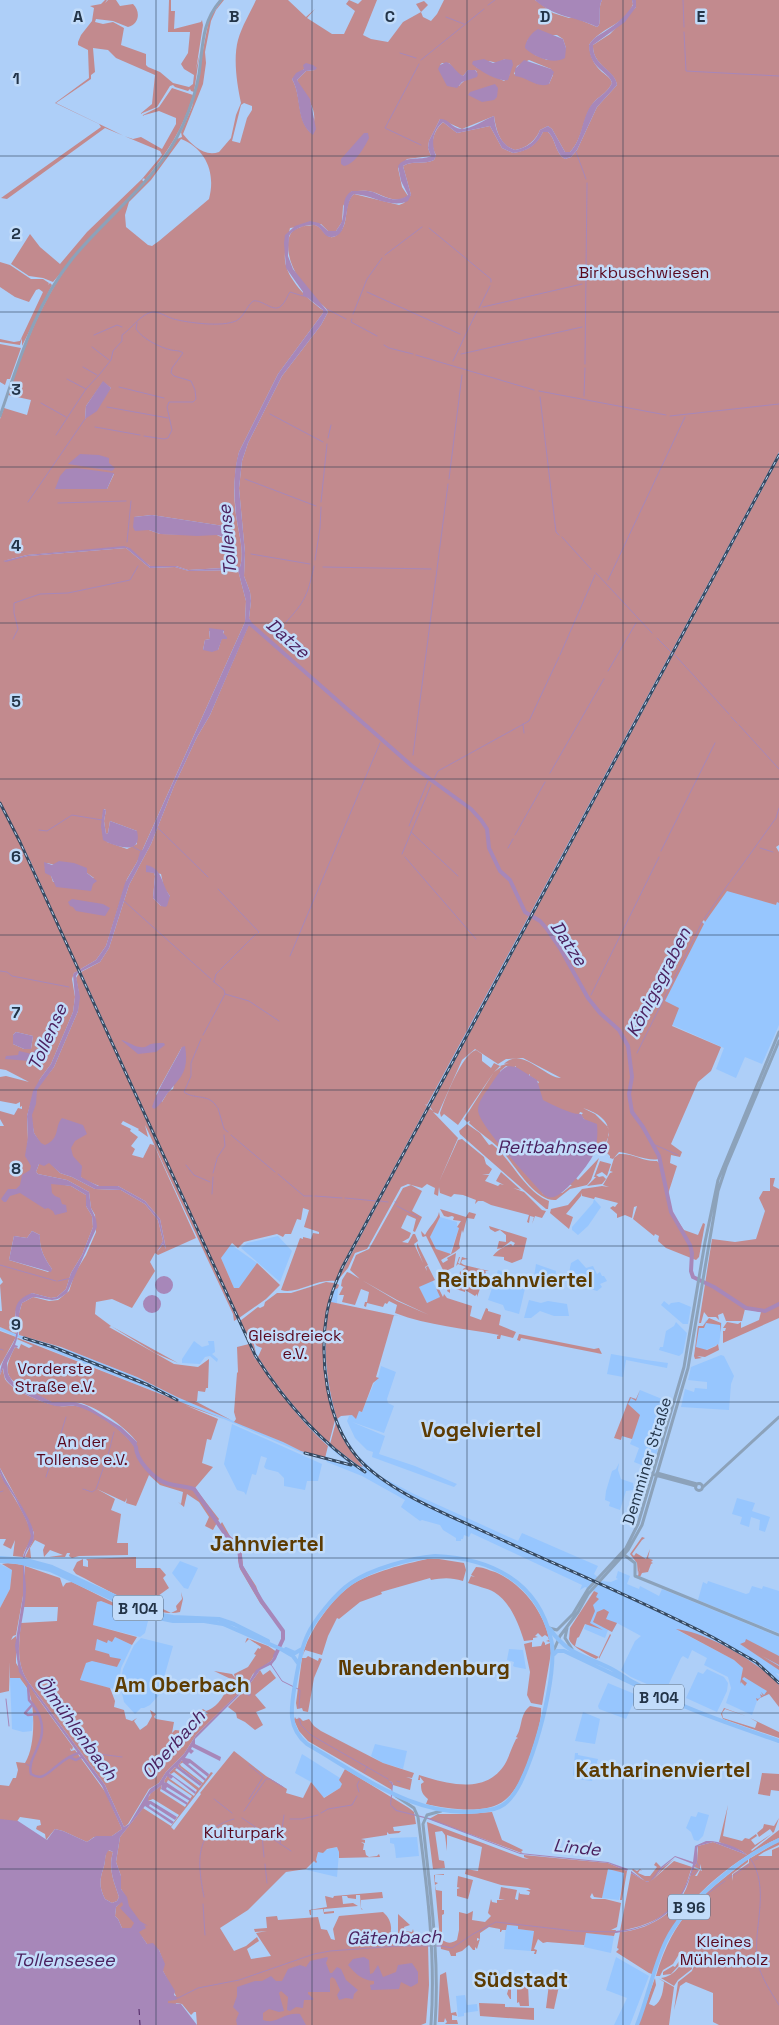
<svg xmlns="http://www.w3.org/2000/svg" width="779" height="2025" viewBox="0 0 779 2025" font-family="'Space Grotesk',sans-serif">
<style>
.built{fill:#97c6fe}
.green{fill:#c28a8e;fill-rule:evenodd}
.water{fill:#a787b9;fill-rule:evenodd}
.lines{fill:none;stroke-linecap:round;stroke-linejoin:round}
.stream{stroke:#a787b9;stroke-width:1}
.canal{stroke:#a787b9;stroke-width:2.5}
.river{stroke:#a787b9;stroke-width:4}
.ferry{stroke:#4b215f;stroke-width:1;stroke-dasharray:6 5;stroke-linecap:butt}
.secondary{stroke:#8ca2ba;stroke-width:3}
.primary{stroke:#8ebff7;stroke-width:4}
.rail-casing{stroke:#374a61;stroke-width:3}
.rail{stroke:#c2dcfa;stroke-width:1;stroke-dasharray:4;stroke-linecap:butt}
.grid{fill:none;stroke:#233448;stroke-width:1;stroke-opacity:0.55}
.labels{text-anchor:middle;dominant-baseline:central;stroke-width:5;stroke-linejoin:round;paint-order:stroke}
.shield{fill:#c2dcfa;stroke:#53667d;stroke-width:1}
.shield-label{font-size:15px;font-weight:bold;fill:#233448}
.park-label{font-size:16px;fill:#59081d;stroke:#c2dcfa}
.street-label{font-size:16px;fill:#233448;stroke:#c2dcfa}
.water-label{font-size:18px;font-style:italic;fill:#4b215f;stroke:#c2dcfa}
.district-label{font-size:21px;font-weight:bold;fill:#5d3c03;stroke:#c2dcfa}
.grid-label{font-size:16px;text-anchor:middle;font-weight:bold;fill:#233448;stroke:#c2dcfa;stroke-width:5;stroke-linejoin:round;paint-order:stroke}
</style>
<rect width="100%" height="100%" fill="#aecff8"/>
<!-- built -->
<path class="built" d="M 779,452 L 779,458 L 348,1257 L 336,1283 L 331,1299 L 334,1290 L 338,1288 L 337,1303 L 330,1303 L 326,1340 L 327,1374 L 337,1420 L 345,1437 L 356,1454 L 380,1476 L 414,1494 L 518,1541 L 522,1533 L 598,1566 L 594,1574 L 602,1581 L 611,1582 L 618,1579 L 616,1578 L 618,1571 L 630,1576 L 627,1584 L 639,1589 L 640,1586 L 659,1596 L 662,1589 L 779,1637 L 779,1674 L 776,1673 L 779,1677 L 779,1685 L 763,1670 L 730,1650 L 700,1636 L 677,1630 L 734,1660 L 743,1668 L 742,1674 L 767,1691 L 769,1694 L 760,1698 L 757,1701 L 752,1715 L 726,1703 L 731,1688 L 728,1677 L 704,1665 L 707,1658 L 692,1650 L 688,1659 L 683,1656 L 681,1658 L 665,1692 L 631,1677 L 621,1670 L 635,1641 L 641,1636 L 617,1623 L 612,1632 L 608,1630 L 605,1638 L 584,1629 L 596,1592 L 585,1587 L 580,1590 L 582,1585 L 471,1533 L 469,1537 L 464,1535 L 463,1539 L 461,1539 L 461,1541 L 456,1541 L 456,1538 L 443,1530 L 440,1525 L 422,1520 L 420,1521 L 401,1507 L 405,1500 L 362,1476 L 327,1462 L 326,1460 L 305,1454 L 224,1419 L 0,1330 L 0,1327 L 22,1336 L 71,1351 L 137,1377 L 177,1397 L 283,1442 L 301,1451 L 351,1464 L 338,1455 L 309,1427 L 276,1388 L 255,1357 L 80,975 L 8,820 L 0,806 L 0,802 L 29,858 L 201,1236 L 258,1357 L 289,1399 L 313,1428 L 343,1454 L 363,1466 L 351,1451 L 338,1428 L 330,1403 L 325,1374 L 324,1325 L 334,1283 L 477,1011 Z
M 727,890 L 776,905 L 777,902 L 779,903 L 779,1025 L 762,1064 L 745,1057 L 736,1078 L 716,1069 L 724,1048 L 672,1025 L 665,1001 L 703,924 Z
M 594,1199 L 601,1207 L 588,1226 L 578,1235 L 572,1230 L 572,1227 L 593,1203 Z
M 440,1217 L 457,1222 L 457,1227 L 459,1228 L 450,1254 L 436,1249 L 430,1237 Z
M 278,1236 L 292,1251 L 280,1282 L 241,1248 L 247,1243 Z
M 230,1244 L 257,1263 L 239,1289 L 234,1288 L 221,1258 Z
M 578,1259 L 586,1268 L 593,1266 L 597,1274 L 600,1272 L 602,1276 L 604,1276 L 607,1281 L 600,1284 L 602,1287 L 597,1291 L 575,1284 L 575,1281 L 568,1278 L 571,1263 Z
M 536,1264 L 556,1271 L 554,1286 L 552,1288 L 533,1284 Z
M 498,1270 L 527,1280 L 519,1314 L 505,1310 L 503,1305 L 488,1300 Z
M 432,1280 L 441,1297 L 427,1303 L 419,1287 Z
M 529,1300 L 541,1303 L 548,1301 L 567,1304 L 569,1316 L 554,1316 L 540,1311 L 531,1318 L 524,1318 Z
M 664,1301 L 669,1305 L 671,1303 L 679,1302 L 691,1307 L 688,1324 L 683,1324 L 661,1305 Z
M 706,1320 L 722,1323 L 719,1344 L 695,1355 L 698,1326 L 703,1326 Z
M 676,1322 L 687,1333 L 683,1353 L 679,1356 L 659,1350 L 660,1347 L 663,1347 L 666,1331 L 674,1326 Z
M 194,1341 L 202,1347 L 209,1345 L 208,1341 L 214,1341 L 215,1352 L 212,1354 L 218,1359 L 217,1362 L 210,1356 L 205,1357 L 200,1364 L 182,1363 L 182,1359 Z
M 611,1354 L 646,1360 L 668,1363 L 667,1368 L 626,1360 L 623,1377 L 607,1374 Z
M 721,1355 L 724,1356 L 734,1376 L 731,1384 L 729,1410 L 681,1407 L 685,1389 L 694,1392 L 695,1388 L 707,1389 L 707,1382 L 688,1380 L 691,1367 Z
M 381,1366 L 396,1372 L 387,1399 L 388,1403 L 394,1406 L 384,1433 L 352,1422 L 385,1436 L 379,1454 L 415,1466 L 457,1484 L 454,1487 L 372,1457 L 373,1452 L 367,1450 L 355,1438 L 347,1421 L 349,1416 L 359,1411 L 362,1412 L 374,1383 L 378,1378 Z
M 640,1390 L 662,1399 L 657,1416 L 666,1420 L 654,1462 L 651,1461 L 649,1468 L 634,1462 L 639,1448 L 630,1444 L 632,1439 L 622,1436 L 621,1439 L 626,1405 L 630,1397 L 636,1399 Z
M 232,1424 L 322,1464 L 318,1481 L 307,1481 L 305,1490 L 284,1486 L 284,1478 L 278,1472 L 266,1469 L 264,1467 L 267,1458 L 261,1456 L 256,1475 L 252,1474 L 246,1495 L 244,1492 L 237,1490 L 224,1464 Z
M 619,1463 L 618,1470 L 621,1479 L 633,1483 L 634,1490 L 626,1491 L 620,1510 L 609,1506 L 610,1502 L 605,1500 L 606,1491 L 612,1471 L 616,1469 Z
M 737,1498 L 755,1503 L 752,1511 L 770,1517 L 765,1532 L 759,1530 L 760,1520 L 751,1517 L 749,1527 L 740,1524 L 742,1517 L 732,1514 Z
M 180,1561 L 198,1568 L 188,1589 L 184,1588 L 172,1573 Z
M 0,1564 L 12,1570 L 10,1589 L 0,1608 Z
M 708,1581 L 746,1594 L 749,1593 L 752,1586 L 762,1589 L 763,1586 L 779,1591 L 779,1633 L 698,1600 L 703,1582 L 707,1584 Z
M 101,1601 L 146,1619 L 148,1621 L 145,1633 L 140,1637 L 93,1625 L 97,1602 Z
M 115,1637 L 132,1645 L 121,1668 L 118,1690 L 80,1681 L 85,1663 L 92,1661 L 97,1638 L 108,1640 Z
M 141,1638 L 173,1646 L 159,1695 L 150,1705 L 144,1708 L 141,1708 L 135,1714 L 124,1702 L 120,1685 L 123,1669 L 134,1645 Z
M 509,1649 L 523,1650 L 526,1669 L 515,1667 L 513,1666 L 514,1662 L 507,1660 Z
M 707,1669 L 724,1677 L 728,1683 L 727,1691 L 717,1712 L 686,1698 L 698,1672 L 703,1674 Z
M 10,1678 L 20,1678 L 30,1694 L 33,1720 L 32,1731 L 23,1732 L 12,1729 Z
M 608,1683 L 637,1695 L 626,1719 L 599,1709 L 598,1706 Z
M 583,1712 L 600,1719 L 595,1744 L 575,1741 Z
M 375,1744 L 407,1751 L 403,1769 L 383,1763 L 371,1756 Z
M 575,1753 L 578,1753 L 578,1755 L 598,1759 L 592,1781 L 577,1779 L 573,1775 Z
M 302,1754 L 340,1778 L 343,1784 L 340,1788 L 323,1798 L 311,1782 L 295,1773 Z
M 698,1812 L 709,1815 L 703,1836 L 698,1841 L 694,1840 L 691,1832 L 686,1828 L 691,1816 L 696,1817 Z
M 417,1837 L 419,1856 L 396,1858 L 395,1849 L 394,1844 L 390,1843 L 390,1838 Z
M 337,1847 L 339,1852 L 337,1877 L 307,1870 L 317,1858 L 318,1852 Z
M 608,1869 L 625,1873 L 619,1900 L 602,1898 Z
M 506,1925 L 519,1926 L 519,1929 L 534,1931 L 531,1951 L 504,1949 Z
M 586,1933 L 614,1936 L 611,1953 L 584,1947 Z
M 616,1957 L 649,1976 L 630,2025 L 614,2025 L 627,1998 L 606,1990 Z
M 465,1995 L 467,2005 L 477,2004 L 478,2011 L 464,2013 L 464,2016 L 458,2017 L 456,1996 Z"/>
<!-- green -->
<path class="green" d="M 105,0 L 107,0 L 105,3 L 108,0 L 116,0 L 120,6 L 133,4 C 141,12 139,24 128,27 L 113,21 L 96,19 L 95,22 L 103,24 L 113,22 L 124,28 L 121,45 L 146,54 L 146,65 L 148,67 L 160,72 L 173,83 L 189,87 L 193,84 L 194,75 L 184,69 L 181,64 L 188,53 L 190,32 L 168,32 L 169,0 L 171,0 L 171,11 L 175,11 L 174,29 L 201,22 L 202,20 L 203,25 L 196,70 L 200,52 L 194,92 L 191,91 L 190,89 L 188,91 L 175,87 L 173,85 L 170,86 L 157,107 L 140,114 L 152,104 L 155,75 L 116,58 L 108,50 L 93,48 L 95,72 L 91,75 L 91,79 L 56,103 L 124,136 L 133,139 L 141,137 L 162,149 L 176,124 L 176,118 L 159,111 L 141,116 L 159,107 L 172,88 L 193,95 C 184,128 166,154 145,180 L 144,178 L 142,180 L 144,182 L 102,225 L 53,282 L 43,278 L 29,276 L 11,264 L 30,234 L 40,247 L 60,264 L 87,232 L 142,179 L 162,155 L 160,151 L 105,128 L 7,199 L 1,198 L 101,127 L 99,124 L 55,103 L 89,78 L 88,50 L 78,45 L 78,42 L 81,35 L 92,21 L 94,8 L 90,6 L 101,4 Z
M 222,0 L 224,0 L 216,10 L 211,21 L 205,52 L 206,63 L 203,84 L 183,134 C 192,145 204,157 219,152 L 231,138 L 236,115 L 241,103 C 237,84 233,59 238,40 C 242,26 250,13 256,0 L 288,0 L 306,17 L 315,9 L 307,18 L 332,34 L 344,34 L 355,11 L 346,4 L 349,0 L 358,4 L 362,0 L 377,0 L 363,35 L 371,39 L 388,42 L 403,22 L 421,12 L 416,4 L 424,1 L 428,5 L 421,12 L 423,17 L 431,21 L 437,14 L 444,0 L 535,0 L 553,13 L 569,18 L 573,17 L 597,27 L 599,25 C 601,17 598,7 602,0 L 632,0 L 633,4 C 626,25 599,28 589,45 C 590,54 592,61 598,68 C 603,74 610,76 612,83 C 608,92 601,95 595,101 C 582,115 584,138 570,152 L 565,152 L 552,129 L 548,126 L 540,130 C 536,140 527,148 515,150 C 500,146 496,130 494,116 L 462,129 L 440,119 L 429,141 L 428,148 L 431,156 L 407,159 L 398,168 L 402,187 L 408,196 C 396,204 384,196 373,192 C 367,190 359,191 352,191 L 343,206 L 342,222 L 336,231 L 328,231 L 321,224 L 290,228 C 288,238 284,250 285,260 C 286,278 309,301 323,310 L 323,313 L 278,374 L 239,452 C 234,472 233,494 236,515 C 238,531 245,551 240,567 L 188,570 L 176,566 L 150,566 L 127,547 L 27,555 L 3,561 L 28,556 L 126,548 L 150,568 L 175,567 L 189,571 L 238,570 L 246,601 L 245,622 L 137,862 L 127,879 L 106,946 L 96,960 L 79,970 L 29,858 L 0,802 L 0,419 L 4,408 L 27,415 L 31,400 L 8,395 C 24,348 41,300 73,259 C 106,218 151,186 177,139 L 182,137 L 181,132 L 192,107 L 209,19 ZM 551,35 L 557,35 L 563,39 L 566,48 L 547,60 L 535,55 L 527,41 L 530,38 ZM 505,59 L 510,71 L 509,76 L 504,81 L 476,67 L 489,61 L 497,63 ZM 529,60 L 551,69 L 553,75 L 549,84 L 514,74 L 517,66 ZM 442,63 L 449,63 L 459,75 L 463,76 L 468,70 L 475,70 L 477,72 C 472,78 464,79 459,86 L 440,65 ZM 304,69 L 315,70 L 306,71 L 297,80 C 306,101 321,107 311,133 C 296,119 302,96 292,79 ZM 244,103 L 252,106 L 252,110 L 247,118 L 240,143 L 232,141 L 241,105 ZM 181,139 C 206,149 216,173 209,199 L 159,241 L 152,246 L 148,245 L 126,227 L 125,215 L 129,202 L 151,180 ZM 103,382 L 111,388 L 85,419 L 86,406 ZM 114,474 L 107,489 L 55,489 ZM 152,515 L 230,527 L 221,537 L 217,535 L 160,534 L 149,530 L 134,517 ZM 209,631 L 224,631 L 218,650 L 203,650 L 205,640 L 210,639 ZM 104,809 L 106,810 L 104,821 L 106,834 L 108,833 L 110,821 L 137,831 L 137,844 L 127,849 L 107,842 L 102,819 ZM 47,863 L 87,873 L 94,878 L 53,882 Z
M 636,0 L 779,0 L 779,452 L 427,1105 L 425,1104 L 427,1106 L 342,1265 L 336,1281 C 316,1278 297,1295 281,1290 L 300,1238 L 303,1239 L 303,1237 L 311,1239 L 313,1233 L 319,1234 L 319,1232 L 304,1227 L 309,1210 L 303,1208 L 301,1220 L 297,1219 L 291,1234 L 285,1234 L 283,1237 L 277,1234 L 244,1242 L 238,1248 L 232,1243 L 221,1258 L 234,1288 L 239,1288 L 257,1263 L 280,1285 L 266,1299 L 239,1318 L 81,972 L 100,962 L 109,948 L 129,885 L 151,844 L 174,786 L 197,737 L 210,715 L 249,624 L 251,624 L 249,618 L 251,601 L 250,592 L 244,576 L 245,553 L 239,488 L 242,461 L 248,443 L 282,376 L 321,325 L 328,312 C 326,307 322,305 318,301 C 303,285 288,268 288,245 C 288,238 290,232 296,229 C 301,227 309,224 315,225 C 323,227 327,243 337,235 C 351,225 342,204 354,194 L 399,205 L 404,203 L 411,195 L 403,166 C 412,160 424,165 434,160 L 436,155 C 429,144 434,130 443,122 L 457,133 L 490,126 L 502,148 L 513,153 C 528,151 537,144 543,132 L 548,132 C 556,139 555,153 565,159 L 571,157 L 577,150 L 597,107 L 617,85 C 615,70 592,66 593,45 L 610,34 L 636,7 ZM 150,872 L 161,874 L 164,888 L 170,896 L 161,906 L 153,898 L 155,876 L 154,873 ZM 182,1047 L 173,1089 L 168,1092 L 162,1102 L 156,1094 Z
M 0,262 L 10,265 L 31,279 L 43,279 L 49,283 L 48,285 L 50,283 L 52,285 L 22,346 L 22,338 L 20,345 L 0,342 L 0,339 L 14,342 L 20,341 L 43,292 L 39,289 L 36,290 L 29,302 L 15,297 L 0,287 Z
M 0,344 L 21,348 L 10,379 L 7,379 L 5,385 L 0,382 Z
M 779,458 L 779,845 L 776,847 L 779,852 L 779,903 L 777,902 L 776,905 L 727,891 L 705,922 L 704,920 L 702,922 L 704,924 L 665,1001 L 679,1008 L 672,1026 L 721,1047 L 711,1071 L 698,1082 L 671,1144 L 682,1152 L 680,1157 L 671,1155 L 670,1163 L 677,1166 L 668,1194 L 673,1214 L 684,1230 L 698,1235 L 703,1223 L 705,1224 L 699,1257 L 696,1260 L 666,1248 L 658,1241 L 659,1236 L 655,1234 L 654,1236 L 633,1219 L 637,1206 L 634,1207 L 632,1218 L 625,1215 L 617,1218 L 617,1214 L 610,1208 L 613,1206 L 615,1207 L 618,1203 L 595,1197 L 594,1199 L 582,1196 L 581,1193 L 581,1196 L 566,1214 L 573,1217 L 569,1229 L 550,1213 L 551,1209 L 568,1205 L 582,1189 L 602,1186 L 609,1187 L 603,1185 L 610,1173 L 613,1172 L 610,1171 L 614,1158 L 619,1154 C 633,1153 644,1162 657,1161 L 659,1163 L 658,1159 C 650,1162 630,1153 619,1152 L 613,1159 L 610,1158 L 610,1156 L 605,1151 L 606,1148 L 609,1149 L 606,1145 C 614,1124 603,1115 583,1108 L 595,1114 L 608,1127 L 609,1135 L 605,1145 L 603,1142 L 601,1148 L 597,1149 L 593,1146 L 591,1129 L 581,1115 L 583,1113 L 580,1112 L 578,1117 L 544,1108 L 537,1085 L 539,1082 L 530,1076 L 530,1074 L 528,1076 L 516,1069 L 516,1066 L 513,1068 L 506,1066 L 500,1071 L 543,1194 L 562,1193 L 572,1185 L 570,1185 L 575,1177 L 578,1180 L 599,1158 L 591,1180 L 587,1185 L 570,1189 L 556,1200 C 535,1202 515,1165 502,1151 C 492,1140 479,1133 469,1123 L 470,1121 L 467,1122 L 464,1119 L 494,1072 L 501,1067 L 500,1066 L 509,1063 L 504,1064 C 522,1046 545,1078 561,1078 L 523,1058 L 506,1059 L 498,1064 L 475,1049 L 462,1060 L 438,1114 L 433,1112 L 458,1138 L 439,1182 L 458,1140 L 462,1139 L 484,1157 L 486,1164 L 492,1169 L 489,1174 L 482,1174 L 489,1175 L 485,1181 L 498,1186 L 500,1184 L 504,1185 L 496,1181 L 501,1172 L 521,1190 L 513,1188 L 524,1192 L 542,1210 L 546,1211 L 542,1218 L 535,1216 L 532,1224 L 534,1217 L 530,1216 L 529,1223 L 527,1222 L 529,1215 L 491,1205 L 483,1201 L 478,1201 L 475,1204 L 476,1200 L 463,1195 L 454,1194 L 451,1197 L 440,1193 L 439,1187 L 438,1196 L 434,1194 L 435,1188 L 427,1184 L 422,1188 L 408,1184 L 401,1187 L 367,1249 L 355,1253 L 348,1268 L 337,1281 L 429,1108 L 433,1111 L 430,1107 Z
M 0,806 L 17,837 L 78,971 L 74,973 L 72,979 L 75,997 L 73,1012 L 51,1064 L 40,1079 L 31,1102 L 27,1116 L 28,1140 L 26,1155 L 51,1198 L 46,1182 L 71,1186 L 86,1195 L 86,1206 L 92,1216 L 93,1227 L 82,1255 L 71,1273 L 66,1289 L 57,1297 L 51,1298 L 32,1293 C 13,1306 14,1312 16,1334 L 0,1327 L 0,1311 L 2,1311 L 0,1285 L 3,1282 L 0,1277 L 0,1126 L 4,1126 L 0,1119 L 0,1111 L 14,1115 L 18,1108 L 22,1109 L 22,1106 L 20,1107 L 20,1102 L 16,1104 L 0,1101 L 0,1077 L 6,1076 L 29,1082 L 6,1070 L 0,1069 ZM 16,1032 L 33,1036 L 31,1049 L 24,1049 L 13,1044 L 13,1035 ZM 32,1231 L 40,1235 C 39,1248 44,1258 52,1269 L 48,1272 L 9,1260 L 14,1236 L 27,1238 Z
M 79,973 L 237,1319 L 234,1321 L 233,1314 L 145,1125 L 148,1137 L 138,1130 L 139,1129 L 123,1121 L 121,1124 L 131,1129 L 130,1131 L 138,1137 L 131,1146 L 135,1149 L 132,1155 L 143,1158 L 150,1144 L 154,1145 L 196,1238 L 158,1255 L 155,1253 L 150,1262 L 155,1271 L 132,1308 L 112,1299 L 96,1302 L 95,1314 L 111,1326 L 178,1363 L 155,1353 L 111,1326 L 109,1327 L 174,1364 L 198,1367 L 209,1359 L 208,1388 L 206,1388 L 205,1392 L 198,1391 L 197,1401 L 195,1401 L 231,1420 L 177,1397 L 137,1377 L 61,1347 L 19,1335 L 18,1317 L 22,1303 L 33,1297 L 49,1301 L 58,1300 L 69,1291 L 75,1273 L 86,1255 L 96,1232 L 95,1215 L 91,1208 L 89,1192 L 67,1180 L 38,1174 L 36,1172 L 39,1164 L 49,1162 L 60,1173 L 72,1177 L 95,1189 L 121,1190 L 145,1204 L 158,1220 L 160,1228 L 163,1241 L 157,1252 L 163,1244 L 166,1249 L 160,1219 L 145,1201 L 118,1186 L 99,1186 L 83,1179 L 50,1145 L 42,1146 L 34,1133 L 31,1116 L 36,1093 L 38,1087 L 54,1067 L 78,1011 L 79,993 L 76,978 Z
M 476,1050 L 482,1054 L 482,1061 L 491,1068 L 494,1063 L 500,1066 L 494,1072 L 458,1125 L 444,1114 L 441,1117 L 440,1113 C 445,1099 462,1054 476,1050 Z
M 467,1124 L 480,1133 L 489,1145 L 492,1144 C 512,1160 524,1191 549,1201 L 548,1209 L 546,1209 L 540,1204 L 486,1157 L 488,1146 L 486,1157 L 460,1134 L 459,1131 Z
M 600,1161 L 611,1164 L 607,1176 L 602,1172 L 596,1175 L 599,1177 L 603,1176 L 602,1175 L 606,1179 L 602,1184 L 587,1186 L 596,1177 L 594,1177 Z
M 770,1178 L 775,1178 L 773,1186 L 779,1189 L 779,1318 L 723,1343 L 723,1331 L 725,1331 L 726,1328 L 723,1328 L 727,1322 L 738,1324 L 741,1322 L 741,1328 L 759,1320 L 761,1312 L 745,1309 L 742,1321 L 726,1321 L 723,1313 L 718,1315 L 719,1320 L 716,1317 L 708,1317 L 704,1312 L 701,1323 L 699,1323 L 712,1239 L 735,1242 L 756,1239 L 765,1211 L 759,1198 L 763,1191 L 770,1191 Z
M 411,1185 L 422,1191 L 412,1211 L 422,1217 L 415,1232 L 413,1231 L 416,1219 L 407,1215 L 401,1228 L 411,1233 L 409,1238 L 402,1242 L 408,1243 L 413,1234 L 415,1234 L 418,1241 L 414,1244 L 423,1263 L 417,1248 L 417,1243 L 428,1265 L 425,1267 L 427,1271 L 426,1267 L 428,1266 L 435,1280 L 419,1287 L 427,1303 L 440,1297 L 436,1288 L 438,1287 L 443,1297 L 444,1294 L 447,1298 L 472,1306 L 470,1316 L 481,1320 L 486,1308 L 488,1309 L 488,1311 L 501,1315 L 499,1325 L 516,1332 L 513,1338 L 501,1335 L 500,1339 L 497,1339 L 497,1336 L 499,1335 C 464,1328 429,1326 395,1313 L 397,1305 L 389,1301 L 387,1304 L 385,1303 L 383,1307 L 367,1303 L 366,1307 L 364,1306 L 365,1302 L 367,1302 L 369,1292 L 361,1289 L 355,1305 L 342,1302 L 344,1295 L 339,1295 L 343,1287 L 341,1286 L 342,1280 L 347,1272 L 350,1273 L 397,1301 L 429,1315 L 397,1300 L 360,1279 L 350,1270 L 356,1255 L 369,1249 L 403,1188 Z
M 440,1209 L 466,1217 L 469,1212 L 476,1214 L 474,1219 L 467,1218 L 463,1233 L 462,1230 L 459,1244 L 460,1248 L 455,1252 L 441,1260 L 443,1263 L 448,1260 L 447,1258 L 456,1253 L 454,1267 L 448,1270 L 447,1273 L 452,1277 L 455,1274 L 454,1278 L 459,1280 L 460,1271 L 462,1273 L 463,1269 L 466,1267 L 458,1264 L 456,1266 L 459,1257 L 460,1257 L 458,1263 L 460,1264 L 462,1257 L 468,1259 L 462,1260 L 461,1263 L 464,1265 L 489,1271 L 485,1271 L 486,1272 L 477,1297 L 477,1294 L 475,1296 L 465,1290 L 465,1292 L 456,1289 L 456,1285 L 451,1286 L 455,1287 L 450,1288 L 450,1293 L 447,1291 L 450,1284 L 426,1236 L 423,1237 L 422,1236 L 421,1231 L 425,1235 C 429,1227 438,1219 439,1212 L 440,1217 L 430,1237 L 436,1249 L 451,1254 L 459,1228 L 457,1227 L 461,1221 L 453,1220 L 454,1217 L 452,1216 L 448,1217 L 444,1216 Z
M 489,1226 L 527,1238 L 522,1259 L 512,1263 L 504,1260 L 504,1257 L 493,1256 C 496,1251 505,1246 511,1244 L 513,1246 L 515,1243 L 511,1241 L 502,1248 L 497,1249 L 499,1241 L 506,1242 L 506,1235 L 500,1230 L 495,1232 L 490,1229 Z
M 326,1282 L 334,1283 L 326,1312 L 323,1340 L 325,1374 L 335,1420 L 329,1443 C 302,1418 278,1388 258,1357 L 262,1348 L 257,1346 L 253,1341 L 256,1353 L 240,1321 L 258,1307 L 260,1308 L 264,1306 L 265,1302 L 277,1293 L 291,1293 Z
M 336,1283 L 339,1285 L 338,1288 L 334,1290 L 331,1302 L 403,1317 L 394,1315 L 376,1377 L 379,1378 L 373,1383 L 362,1412 L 359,1411 L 356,1419 L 352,1415 L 341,1416 L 337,1419 C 324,1375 320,1327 336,1283 Z
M 709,1318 L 721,1323 L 721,1332 L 720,1325 L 706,1323 L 704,1328 L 699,1328 L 696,1347 L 707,1350 L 716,1346 L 718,1344 L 719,1350 L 705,1357 L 697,1356 L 702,1358 L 695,1359 L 694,1356 L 698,1326 L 703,1326 Z
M 0,1331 L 16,1337 L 0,1366 Z
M 519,1334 L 594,1349 L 599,1348 L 602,1354 L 521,1338 L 520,1341 L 517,1340 Z
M 18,1338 L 224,1419 L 185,1405 L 218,1419 L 211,1440 L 207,1439 L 202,1463 L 213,1467 L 195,1488 L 219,1519 L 213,1530 L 205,1526 L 209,1517 L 199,1502 L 187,1494 L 184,1507 L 178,1502 L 181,1504 L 183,1492 L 160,1485 L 149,1475 L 136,1506 L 126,1503 L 127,1498 L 125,1502 L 97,1489 L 115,1499 L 111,1510 L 121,1514 L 117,1543 L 128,1543 L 128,1555 L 79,1556 L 72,1558 L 69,1556 L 70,1553 L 67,1553 L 65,1557 L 49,1557 L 63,1555 L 50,1550 L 44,1557 L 43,1550 L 45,1545 L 35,1540 L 30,1548 L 31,1558 L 25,1557 L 33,1540 L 34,1533 L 28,1519 L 0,1468 L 0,1375 L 3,1368 C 3,1371 4,1375 5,1379 C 12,1391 45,1404 59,1406 C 67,1407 74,1405 82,1407 C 98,1413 125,1432 134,1446 L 137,1442 C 125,1427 103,1411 84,1404 C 74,1401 64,1405 54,1403 C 46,1400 38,1395 30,1391 C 5,1379 2,1372 15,1347 L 19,1349 L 21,1344 L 29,1348 L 33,1346 L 17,1339 Z
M 249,1344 L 255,1359 L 257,1360 C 278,1391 300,1421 328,1446 L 325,1458 L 301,1451 L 283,1442 L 234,1422 L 236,1419 L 234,1412 L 237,1373 L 238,1372 L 237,1347 Z
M 640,1390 L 636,1401 L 631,1398 L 628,1404 L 640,1415 L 632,1439 L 622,1436 L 621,1440 L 614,1438 L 630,1397 L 636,1399 Z
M 336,1422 L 346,1444 L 363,1467 L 359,1466 L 330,1444 Z
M 0,1473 C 7,1488 33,1523 31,1538 C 29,1545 24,1550 23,1557 L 13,1556 L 15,1540 L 11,1549 L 3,1545 L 6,1539 L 0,1539 Z
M 222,1522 L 230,1536 L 241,1545 L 243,1566 L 256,1586 L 260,1597 L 278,1622 L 276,1623 L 260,1603 L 240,1569 L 238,1560 L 239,1551 L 219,1527 Z
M 642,1537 L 645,1538 L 642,1540 L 632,1554 L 634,1556 L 636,1553 L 646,1559 L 650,1549 L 648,1558 L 653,1560 L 651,1562 L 653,1563 L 651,1564 L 648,1572 L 642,1573 L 640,1577 L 638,1576 L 640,1567 L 638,1574 L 637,1563 L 630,1554 Z
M 136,1557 L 136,1568 L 160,1568 L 166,1575 L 163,1578 L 169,1588 L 151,1601 L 151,1604 L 154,1607 L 159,1605 L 163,1609 L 171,1613 L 177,1610 L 176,1606 L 182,1599 L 181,1592 L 183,1599 L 180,1612 C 153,1619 101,1586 76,1574 L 73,1570 L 77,1562 L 83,1559 L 83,1566 L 88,1567 L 88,1561 L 86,1559 Z
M 427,1559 L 439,1559 L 464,1563 L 466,1570 L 463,1581 C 450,1577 442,1578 431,1580 L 430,1578 L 381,1592 L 382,1594 L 360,1602 L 339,1619 L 337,1618 L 328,1636 L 322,1655 L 305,1650 L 303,1655 C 308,1632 332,1598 353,1584 C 372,1572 405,1564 427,1559 Z
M 8,1563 L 23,1565 L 23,1596 L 16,1635 L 13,1636 L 11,1640 L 16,1636 L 16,1663 L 37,1697 L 73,1747 L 72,1750 L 70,1748 L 71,1751 L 75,1750 L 106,1793 L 122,1829 L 112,1836 L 94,1837 L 87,1842 L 63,1831 L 55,1829 L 46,1840 L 45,1834 L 36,1829 L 37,1826 L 41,1825 L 40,1820 L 20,1817 L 16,1823 L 0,1826 L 0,1785 L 9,1786 L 13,1778 L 16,1778 L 18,1770 L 16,1762 L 25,1763 C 35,1748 35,1712 30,1695 C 29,1689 23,1683 20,1678 L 10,1678 L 10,1662 L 9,1691 L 0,1693 L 0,1608 L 10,1589 L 12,1570 L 2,1564 Z
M 25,1566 L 60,1578 L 63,1587 L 66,1583 L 72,1582 L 146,1619 L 101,1601 L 97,1602 L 93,1625 L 137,1637 L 132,1645 L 115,1637 L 112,1642 L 108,1640 L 107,1643 L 97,1639 L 95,1650 L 109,1654 L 110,1657 L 121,1659 L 117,1667 L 92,1661 L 86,1663 L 80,1680 L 110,1688 L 115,1701 L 114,1707 L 124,1710 L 126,1719 L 132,1721 L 137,1718 L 134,1721 L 140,1730 L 147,1725 L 152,1716 L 150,1710 L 156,1714 L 154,1717 L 156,1719 L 174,1722 L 172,1733 L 175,1730 C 185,1731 194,1732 201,1723 L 190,1720 L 190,1718 L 202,1722 L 202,1719 L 196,1717 L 197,1713 L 199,1713 L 198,1716 L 203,1717 L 203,1714 L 208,1714 L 205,1711 L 199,1712 L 203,1709 L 206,1711 C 221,1706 224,1692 233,1680 L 214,1671 L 232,1674 L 235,1678 L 234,1674 L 248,1667 L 256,1655 L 254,1654 L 258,1648 L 260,1649 L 261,1647 L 249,1639 L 245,1643 L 247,1638 L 268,1646 L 277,1652 L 271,1661 L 253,1674 L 247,1685 L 196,1735 L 184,1754 L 166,1772 L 159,1783 L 149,1789 L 128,1824 L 124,1827 L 105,1785 L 27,1680 C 16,1662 19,1643 21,1623 L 57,1621 L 58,1607 L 24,1607 Z
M 476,1567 C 483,1567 488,1570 495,1572 C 523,1584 544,1612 550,1642 L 546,1641 L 549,1640 L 548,1637 L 545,1635 L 542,1637 L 538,1633 L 535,1636 L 538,1637 L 533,1638 L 533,1640 L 524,1641 C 518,1621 509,1601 494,1592 C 487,1588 476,1586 468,1583 L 471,1576 L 475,1577 L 471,1575 Z
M 594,1591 L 598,1593 L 596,1597 L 599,1599 L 593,1605 L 595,1611 L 590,1623 L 603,1630 L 585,1624 L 579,1637 L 577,1638 L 575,1646 L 599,1657 L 610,1634 L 611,1635 L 599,1659 L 599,1657 L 596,1659 C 586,1654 571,1646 569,1639 L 570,1628 Z
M 604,1609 L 609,1612 L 606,1619 L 617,1623 L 612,1632 L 593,1622 L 597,1612 Z
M 676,1629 C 706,1632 759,1662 779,1685 L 779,1707 L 769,1694 L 760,1698 L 757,1701 L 756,1698 L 758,1699 L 761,1697 L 760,1694 L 763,1696 L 761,1692 L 764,1695 L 767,1691 L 744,1677 L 742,1679 L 747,1683 L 745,1686 L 741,1682 L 740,1684 L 743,1668 L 734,1660 Z
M 746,1639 L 779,1656 L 779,1665 L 762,1656 L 779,1666 L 779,1670 L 740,1644 L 745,1642 Z
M 543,1641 L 545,1643 L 545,1645 L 550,1643 L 551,1653 L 542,1705 L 531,1703 L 527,1695 L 530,1672 L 524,1644 L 532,1642 L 532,1647 L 541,1646 Z
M 308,1656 L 318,1661 L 319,1658 L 322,1659 L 314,1678 L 308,1712 L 303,1711 L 302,1708 L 297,1709 L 296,1703 L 302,1658 L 306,1658 Z
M 260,1670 L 263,1675 L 270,1670 L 276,1678 L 255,1695 L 266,1708 L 256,1712 L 263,1725 L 255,1730 L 245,1722 L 237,1718 L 236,1713 L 228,1707 L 246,1689 Z
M 530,1706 L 541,1708 C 542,1722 535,1740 531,1753 C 526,1768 518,1790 505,1800 C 487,1815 448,1809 426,1804 L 428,1799 C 422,1794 421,1791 421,1784 L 424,1782 L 420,1777 L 420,1780 L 418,1780 L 419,1775 C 447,1784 486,1795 505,1764 C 509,1757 511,1749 516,1739 L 518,1738 L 516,1737 C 523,1727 519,1715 530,1706 Z
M 724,1708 L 746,1716 L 725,1709 L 722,1713 L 723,1718 L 755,1728 L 757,1722 L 750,1718 L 779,1732 L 779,1738 L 723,1719 L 721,1714 Z
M 295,1717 L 296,1719 L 300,1718 L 303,1721 L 309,1719 L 314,1726 L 321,1731 L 383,1763 L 414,1773 L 412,1778 L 406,1777 L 412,1779 L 410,1790 L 393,1785 L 392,1782 L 389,1781 L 392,1784 L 392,1790 L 308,1741 L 299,1731 L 294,1720 Z
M 234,1751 L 266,1776 L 287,1789 L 286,1793 L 303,1798 L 311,1782 L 324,1798 L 340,1788 L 342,1784 L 339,1780 L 345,1769 L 409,1808 L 414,1812 L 416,1824 L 393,1827 L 394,1831 L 401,1831 L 399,1833 L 389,1834 L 387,1832 L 387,1835 L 361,1839 L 365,1840 L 365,1843 L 361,1842 L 364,1844 L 363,1850 L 365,1850 L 366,1855 L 369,1857 L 377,1856 L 379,1854 L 380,1857 L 339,1858 L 339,1852 L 337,1847 L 327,1849 L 323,1853 L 318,1852 L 316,1860 L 317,1862 L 316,1863 L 314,1861 L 306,1869 L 286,1872 L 248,1910 L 220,1928 L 234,1951 L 246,1946 L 257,1937 L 259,1941 L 247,1949 L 251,1959 L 271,1956 L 256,1933 L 267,1931 L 255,1932 L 254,1929 L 267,1928 L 266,1917 L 277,1916 L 278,1920 L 318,1917 L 321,1929 L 327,1930 L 331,1939 L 335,1940 L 333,1929 L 339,1916 L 383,1912 C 393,1921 393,1931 387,1943 L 409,1944 L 398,1942 L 398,1914 L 410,1925 L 404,1927 L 405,1931 L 412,1932 L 413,1929 L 416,1943 L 410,1944 L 428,1944 L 429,1985 L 426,2023 L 421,2025 L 197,2025 L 196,2012 L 194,2012 L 191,2015 L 182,2004 L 176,2003 L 175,2008 L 161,2004 L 176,1996 L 163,1971 L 163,1961 L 159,1950 L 147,1944 L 142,1937 L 130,1929 L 122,1928 L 118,1919 L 115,1916 L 116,1907 L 122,1901 L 124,1894 L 121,1889 L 121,1876 L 116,1862 L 120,1837 L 143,1808 L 171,1826 L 179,1815 L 153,1799 L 148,1801 L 147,1799 L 151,1793 L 162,1785 L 160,1791 L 185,1807 L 192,1796 L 168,1780 L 166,1784 L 164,1781 L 168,1775 L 170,1779 L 194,1796 L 197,1790 L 174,1772 L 171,1774 L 169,1773 L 175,1767 L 177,1768 L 175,1770 L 199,1788 L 202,1784 L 178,1766 L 182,1760 L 184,1762 L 180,1764 L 181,1766 L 203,1783 L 211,1772 L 213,1773 L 171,1827 L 174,1830 L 201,1794 L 200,1793 Z
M 762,1773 L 779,1774 L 779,1791 L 771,1790 L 770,1796 L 758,1794 Z
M 728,1805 L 723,1836 L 742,1841 L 745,1838 L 749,1839 L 756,1834 L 757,1836 L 751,1840 L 755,1845 L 773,1833 L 770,1829 L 759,1837 L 757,1833 L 763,1828 L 764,1824 L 774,1826 L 779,1818 L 774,1832 L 751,1850 L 752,1851 L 779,1830 L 779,1838 C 741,1855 696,1890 674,1925 C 665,1940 659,1958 652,1974 L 649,1973 L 616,1952 L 619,1949 L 617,1948 L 620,1932 C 647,1930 674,1915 686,1889 C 689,1882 690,1875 693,1868 L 699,1870 L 695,1876 L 697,1876 L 700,1870 L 702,1871 L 700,1864 L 700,1869 L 694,1867 L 697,1862 L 698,1846 L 713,1842 L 747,1855 L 742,1851 L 719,1842 Z
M 492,1812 L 502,1840 L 523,1850 L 521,1852 L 524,1854 L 429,1819 L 438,1814 L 468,1814 Z
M 427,1822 L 523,1858 L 529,1859 L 603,1863 L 529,1859 L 524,1857 L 524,1855 L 608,1863 L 627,1871 L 622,1900 L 620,1900 L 624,1873 L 608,1869 L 602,1898 L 594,1897 L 592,1893 L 590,1897 L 592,1899 L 605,1899 L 621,1903 L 617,1927 L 611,1930 L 616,1930 L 614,1936 L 586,1933 L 584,1945 L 547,1942 L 543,1943 L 538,1939 L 534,1949 L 537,1950 L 536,1954 L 534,1954 L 535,1951 L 531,1951 L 534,1931 L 518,1929 L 518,1926 L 507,1925 L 506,1930 L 502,1930 L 501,1932 L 500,1932 L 500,1929 L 489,1927 L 480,1933 L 480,1939 L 477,1938 L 477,1941 L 480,1939 L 477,1949 L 475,1947 L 475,1950 L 473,1950 L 469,1945 L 462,1951 L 456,1953 L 456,1956 L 451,1956 L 449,1951 L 441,1949 L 434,1875 L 444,1874 L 444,1875 L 435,1875 L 435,1882 L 438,1883 L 435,1885 L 436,1890 L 442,1891 L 442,1910 L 444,1910 L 444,1914 L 442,1915 L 442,1940 C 448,1943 450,1944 457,1940 L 459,1930 L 459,1912 L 467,1914 L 473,1911 L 472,1920 L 485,1922 L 491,1916 L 488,1913 L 491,1899 L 492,1902 L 497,1903 L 497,1900 L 505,1900 L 499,1899 L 501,1887 L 517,1890 L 515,1899 L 518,1900 L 519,1892 L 520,1894 L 529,1895 L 530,1892 L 526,1890 L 531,1890 L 528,1888 L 501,1885 L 465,1874 L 468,1859 L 466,1869 L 478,1871 L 482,1847 L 447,1835 L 447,1851 L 445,1835 L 442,1831 L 435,1832 L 439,1860 L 444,1861 L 445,1868 L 433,1869 Z
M 779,1841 L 779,1845 L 764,1852 L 758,1856 L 772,1856 L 772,1850 L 779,1847 L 779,2025 L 719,2025 L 713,2022 L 713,1993 L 686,1982 L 680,1986 L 674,2010 L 678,1982 L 692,1971 L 694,1965 L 690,1960 L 684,1960 L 671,1974 L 663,1975 L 663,1972 L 673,1966 L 675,1967 L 684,1954 L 687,1953 L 681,1951 L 673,1964 L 663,1970 L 660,1976 L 656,1976 C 674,1915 700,1897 748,1859 L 748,1862 L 732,1874 L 733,1881 L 733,1874 L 749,1863 L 749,1859 Z
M 108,1850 L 113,1852 C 108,1869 114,1882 119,1897 L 117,1901 L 112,1903 L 105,1899 C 98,1885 100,1879 104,1866 C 106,1859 104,1855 108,1850 Z
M 674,1859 L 651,1881 L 674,1861 L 692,1867 C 689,1875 687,1883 684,1890 C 672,1916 647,1926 620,1931 L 631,1873 L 647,1882 L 649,1881 L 645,1881 L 632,1870 L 633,1869 L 637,1871 L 640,1869 L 642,1871 L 640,1870 L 638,1873 L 645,1876 L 650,1876 L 657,1867 L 654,1865 L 656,1862 L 661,1867 L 656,1876 L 662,1868 Z
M 458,1876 L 473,1880 L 468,1899 L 457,1896 L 457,1889 L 460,1888 L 457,1887 Z
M 382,1892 L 383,1898 L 361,1900 L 361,1908 L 363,1910 L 361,1909 L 360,1895 L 356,1895 L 356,1899 L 348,1898 L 347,1896 L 342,1896 L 343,1904 L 353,1903 L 358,1906 L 324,1909 L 324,1912 L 334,1911 L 334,1913 L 324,1914 L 323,1909 L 311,1910 L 311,1915 L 314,1915 L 310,1915 L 309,1910 L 327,1907 L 325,1896 L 333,1898 L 334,1896 Z
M 688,1961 L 692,1965 L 692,1969 L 678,1980 L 674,1986 L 661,1978 C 677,1976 678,1963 688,1961 Z
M 446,1972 L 451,2013 L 456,2012 L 457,2016 L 452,2015 L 452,2020 L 457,2020 L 458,2024 L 445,2024 L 447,2022 L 445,2018 L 444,2022 L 438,2022 L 440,1975 Z
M 511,1976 L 538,1977 L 536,1984 L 532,1981 L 531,1985 L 530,1984 L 528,1985 L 529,2006 L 520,2006 L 519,2002 L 517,2003 L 517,1980 L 511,1980 L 511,1999 L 510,1999 L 507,1994 L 509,1987 L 507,1987 L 509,1983 L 507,1979 L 511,1979 Z
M 655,1978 L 656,1985 L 649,2004 L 654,2006 C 662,2001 663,1991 664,1982 L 658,1978 L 674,1987 L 669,2025 L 638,2025 Z
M 547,1980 L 553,1980 L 552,1985 L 559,1986 L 554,2009 L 546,2008 L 549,1984 Z
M 479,2003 L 505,2004 L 505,2007 L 534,2008 L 534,2020 L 480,2016 Z"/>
<!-- water -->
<path class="water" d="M 535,0 L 602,0 C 598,7 601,17 599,25 L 597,27 C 575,16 555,18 535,0 Z
M 632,0 L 636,0 L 636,7 L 625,22 L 593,45 C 592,66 616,70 617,85 L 597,107 L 577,150 L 571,157 L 565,159 C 555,153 556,139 548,132 L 543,132 C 538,144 527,152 513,153 L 502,148 L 490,126 L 457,133 L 443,122 C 432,131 431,144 436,156 L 434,160 C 424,165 412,160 403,166 L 411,195 L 408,201 C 390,209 373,195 354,194 C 343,203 350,236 332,237 C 324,238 323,229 317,226 C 309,222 293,229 289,236 L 288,256 L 293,269 L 328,312 L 321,325 L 282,376 L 248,443 L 242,461 L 239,488 L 245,553 L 244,576 L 250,592 L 251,601 L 249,618 L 252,623 L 249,625 L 210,715 L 197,737 L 174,786 L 151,844 L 129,885 L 109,948 L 100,962 L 78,973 L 76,976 L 80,997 L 78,1011 L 54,1067 L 37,1090 L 36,1104 L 32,1115 L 34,1133 L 41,1143 L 45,1145 C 61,1138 54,1127 62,1118 L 83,1125 L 87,1134 L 75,1141 L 71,1148 L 73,1156 L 82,1166 L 81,1177 L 98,1186 L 118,1186 L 145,1201 L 160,1219 L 166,1249 L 163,1244 L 156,1252 L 163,1241 L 160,1228 L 158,1220 L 145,1204 L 121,1190 L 95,1189 L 72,1177 L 60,1173 L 49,1163 L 44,1166 L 39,1164 L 36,1172 L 38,1174 L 67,1180 L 89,1192 L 91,1208 L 96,1219 L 97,1227 L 67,1293 C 52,1305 50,1298 33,1297 L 22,1303 C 16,1319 21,1331 15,1345 L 18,1346 L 17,1348 L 15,1347 L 7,1363 L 8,1374 L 13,1382 L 52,1402 L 75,1402 L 87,1406 L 121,1427 L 137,1442 L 136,1451 C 130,1435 96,1412 79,1407 C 72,1404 64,1407 56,1406 C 45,1404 15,1391 8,1382 C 4,1378 4,1373 3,1368 L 0,1375 C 0,1360 10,1352 15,1339 C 21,1322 4,1303 32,1293 L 51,1298 L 57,1297 L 66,1289 L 71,1273 L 82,1255 L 93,1227 L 92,1216 L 86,1206 L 86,1195 L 71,1186 L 51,1184 L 52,1193 L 55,1196 L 60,1198 L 62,1204 L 66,1205 L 67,1212 L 55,1215 L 53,1211 L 48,1208 L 45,1209 L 20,1193 L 10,1196 L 6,1202 L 4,1202 L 1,1199 L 8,1189 L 16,1189 L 20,1185 L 22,1175 L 30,1170 L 31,1166 L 25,1156 L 28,1137 L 27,1116 L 33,1091 L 40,1079 L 51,1064 L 73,1012 L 75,997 L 73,975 L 74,973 L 96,960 L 106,946 L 125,883 L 137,862 L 140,852 L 143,849 L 245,622 L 246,601 L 238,570 L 189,571 L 175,567 L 150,568 L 126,548 L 28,556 L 6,562 L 3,561 L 27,555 L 124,546 L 130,548 L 150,566 L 176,566 L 188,570 L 240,567 C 245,551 238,531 236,515 C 234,494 233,472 239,452 L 278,374 L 323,313 L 323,310 L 308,298 L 303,296 L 303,292 L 286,268 L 284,243 L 285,235 L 295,226 L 310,221 L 319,223 L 328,231 L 336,231 C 338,228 341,224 342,221 C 346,210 340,198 352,191 C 359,191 367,190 373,192 C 384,197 397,204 408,195 L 401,181 L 398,166 C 405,155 420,161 431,156 L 428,148 L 429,141 L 440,119 C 449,118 451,128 461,129 C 472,129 485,119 494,116 C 495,130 501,146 515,150 C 527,148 536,141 540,130 L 548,126 L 552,129 L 565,152 L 570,152 C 584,138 581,114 595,101 C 601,95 608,92 612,83 C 609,71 589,69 589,45 C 594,36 602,34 610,28 C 619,22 627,14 633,5 Z
M 538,29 L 563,39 L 566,48 L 565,58 C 553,65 534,57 525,48 C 525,41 532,32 538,29 Z
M 484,59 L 493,63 L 505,59 L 512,60 L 513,65 L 508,80 C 498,82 480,71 472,64 L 473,61 Z
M 524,60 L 551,69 L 554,72 L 549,84 C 538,89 527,77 515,76 L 515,69 Z
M 446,62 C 453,64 456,73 463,76 L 468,70 L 475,70 L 478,74 L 477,77 L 462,82 L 457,88 L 447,86 L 438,69 L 440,65 Z
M 306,63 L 313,65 L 317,68 L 315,70 L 306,71 L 297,80 L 310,99 L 316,129 L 313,135 C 295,122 302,96 292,79 L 296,73 L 304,69 L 303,65 Z
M 495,84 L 498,88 L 497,97 L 494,100 L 482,102 L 468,95 L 470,92 Z
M 364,133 L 368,133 L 369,138 C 364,148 355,164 344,166 L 341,164 L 341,159 Z
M 103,381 L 111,388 L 97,411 L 85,419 L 86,406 Z
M 80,454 L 99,455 L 109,458 L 109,463 L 115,468 L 112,471 L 68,464 Z
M 76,468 L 114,473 L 107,489 L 55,489 L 60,476 L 66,469 Z
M 152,515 L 230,527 L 230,535 L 228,538 L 217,535 L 197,536 L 160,534 L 149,530 L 135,531 L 133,527 L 134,517 Z
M 209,628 L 224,630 L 223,633 L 227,637 L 227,639 L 222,639 L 218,650 L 212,652 L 203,650 L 205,640 L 210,639 Z
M 103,809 L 106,810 L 104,821 L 106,834 L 108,833 L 110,821 L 137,831 C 143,856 116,847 103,840 L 101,826 Z
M 59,861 L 74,863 L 87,868 L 87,873 L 97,881 L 93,884 L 91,891 L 56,887 L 51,876 L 45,873 L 44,862 L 52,865 Z
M 146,865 C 163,868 161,884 170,896 L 167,906 L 165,907 L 161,906 L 153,898 L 155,876 L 154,873 L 146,872 Z
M 72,899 L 103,904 L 110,908 L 105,916 L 76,911 L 73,907 L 70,906 L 68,902 Z
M 16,1032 L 33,1036 L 31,1049 L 24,1049 L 13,1044 L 13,1035 Z
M 121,1040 C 128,1041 132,1046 140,1047 C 146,1048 146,1046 151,1044 C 154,1043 160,1043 164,1043 L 165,1045 L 156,1052 L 138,1054 Z
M 185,1046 C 189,1071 182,1076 167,1094 C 163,1099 161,1105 154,1109 L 152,1107 C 159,1086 172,1067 182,1047 Z
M 36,1049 L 48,1050 L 42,1062 L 5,1059 L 6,1056 L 18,1055 L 19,1051 L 32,1054 Z
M 508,1066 L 516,1067 L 537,1080 L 543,1100 C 553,1105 572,1115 581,1114 L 584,1119 L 597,1124 C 598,1134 597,1142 595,1151 C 591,1163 565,1194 554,1197 C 549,1198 546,1197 543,1194 C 530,1179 478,1125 478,1110 C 478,1101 486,1092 490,1086 C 495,1079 499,1070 508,1066 Z
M 32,1231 L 40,1235 C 39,1248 44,1258 52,1269 L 51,1272 L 9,1260 L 14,1236 L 27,1238 Z
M155 1285a9 9 0 1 1 18 0a9 9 0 1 1-18 0Z
M143 1304a9 9 0 1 1 18 0a9 9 0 1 1-18 0Z
M 0,1468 C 7,1487 33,1517 34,1536 C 34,1544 26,1549 25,1556 C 23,1567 26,1579 26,1590 C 25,1620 10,1652 27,1680 L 105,1785 L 124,1827 L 129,1824 L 150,1789 L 159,1783 L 166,1772 L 184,1754 L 196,1735 L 247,1685 L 256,1670 L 271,1661 L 277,1652 L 278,1652 L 276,1659 L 272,1664 L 272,1666 L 270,1665 L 260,1670 L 246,1689 L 251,1695 L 249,1696 L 243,1691 L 195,1739 L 195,1744 L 221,1757 L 220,1761 L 192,1747 L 191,1749 L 194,1751 L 191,1754 L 189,1752 L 185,1758 L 190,1759 L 209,1774 L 208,1777 L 190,1763 L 188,1764 L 206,1779 L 205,1781 L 183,1763 L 182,1760 L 178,1766 L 202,1784 L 200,1786 L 175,1767 L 169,1773 L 196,1792 L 195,1794 L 173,1777 L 171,1779 L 167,1776 L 164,1781 L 165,1783 L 166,1782 L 191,1799 L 190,1801 L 167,1787 L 166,1789 L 188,1803 L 187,1805 L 161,1789 L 162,1785 L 149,1795 L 148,1801 L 151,1801 L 177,1817 L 175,1820 L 150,1804 L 149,1806 L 174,1822 L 172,1824 L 145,1806 L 120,1837 L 116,1862 L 121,1876 L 121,1889 L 127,1897 L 129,1906 L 140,1921 L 148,1926 L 144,1925 L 146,1928 L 139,1932 L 147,1944 L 153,1943 L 159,1950 L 165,1964 L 163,1971 L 175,1991 L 174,1995 L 178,1998 L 176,2000 L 168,2001 L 168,2003 L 181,2004 L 197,2025 L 0,2025 L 0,1819 L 18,1821 L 47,1840 L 55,1829 L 63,1831 L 87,1842 L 96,1836 L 112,1836 L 122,1829 L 102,1786 L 19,1672 L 15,1646 L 23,1596 L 23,1557 L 31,1536 L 27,1522 L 15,1498 L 4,1482 L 0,1473 ZM 109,1850 L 113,1852 C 108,1869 114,1882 119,1897 L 117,1901 L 112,1903 L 105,1899 C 98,1885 100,1879 104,1866 C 106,1859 104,1855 109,1850 ZM 122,1902 L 123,1905 L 120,1908 L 134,1923 L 131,1928 L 122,1928 L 118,1919 L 115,1916 L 116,1907 Z
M 388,1780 L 392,1782 L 393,1785 L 391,1805 L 397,1810 L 429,1818 L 520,1853 L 608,1862 L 628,1869 L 627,1871 L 608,1863 L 520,1854 L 428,1819 L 396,1811 L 390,1805 L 392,1785 Z
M 706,1841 C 718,1840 739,1847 747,1855 L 713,1842 L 698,1846 C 696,1851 698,1855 697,1861 C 696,1865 691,1873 690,1877 C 677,1914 653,1928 615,1933 L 615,1931 C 658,1929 683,1904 693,1864 L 675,1857 L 662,1868 L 653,1879 L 647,1882 L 631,1873 L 631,1871 L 645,1881 L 650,1881 L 661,1867 L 675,1856 L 693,1862 L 695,1846 Z
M 327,1957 L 328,1958 L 326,1963 L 330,1973 L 332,1973 L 337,1967 L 341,1969 L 346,1980 L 358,1990 L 354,1994 L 353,1999 L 346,1998 L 339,2000 L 337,1995 L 340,1990 L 335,1979 L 332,1977 L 330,1979 L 330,1992 L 308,1992 L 308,1994 L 314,1999 L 312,2000 L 304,2000 L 303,2008 L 296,2007 L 290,2011 L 287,2010 L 288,1997 L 281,1991 L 279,1993 L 284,2011 L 279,2012 L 269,2009 L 263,2013 L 263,2020 C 278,2025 282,2012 300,2014 L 306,2025 L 237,2025 L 236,2020 L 239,2013 L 233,2007 L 237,1996 L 237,1987 L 255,1981 L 262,1981 L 271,1976 L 276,1981 L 282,1981 L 288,1969 L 300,1965 L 306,1967 L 310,1961 Z
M 364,1957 L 369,1960 L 370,1974 L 373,1973 L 378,1965 L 383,1977 L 396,1972 L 398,1965 L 412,1963 L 418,1972 L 418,1983 L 411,1987 L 401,1982 L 399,1989 L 371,1990 L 370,1985 L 374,1984 L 374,1981 C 361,1980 356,1974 348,1965 L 353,1959 Z"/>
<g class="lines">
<!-- stream -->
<path class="stream" d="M 683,0 L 684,27
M 488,5 L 495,0
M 446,17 L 464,24
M 684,32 L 686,71 L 779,76
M 400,53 L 416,58
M 421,60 L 484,9
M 419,64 L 385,128 L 421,145
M 576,152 L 586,179
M 429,228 L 491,279 L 491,282
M 385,255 L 422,227
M 367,292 L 460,334
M 483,307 L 582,284
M 479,308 L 490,286
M 327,309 L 346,319
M 353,314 L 367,279 L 382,258
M 352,319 L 351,322 L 377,336
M 137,323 L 136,329 C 143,339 159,347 171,350 C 176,351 179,350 183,353 L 172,368 L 171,373 L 174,376 L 191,381 L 195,390 L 196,399 L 193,402 L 169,402 L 167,407 L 172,430 L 168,438 L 164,439 L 144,436
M 94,335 L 117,325 L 122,327
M 384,345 L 389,348 L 413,354
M 92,347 L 109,360
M 461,354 L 582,327
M 416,355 L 534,390
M 453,361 L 477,311
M 585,364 L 587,183
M 83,367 L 97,375
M 67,379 L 86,389
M 119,387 L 164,398
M 539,391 L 666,415
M 584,396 L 585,368
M 540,397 L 556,532 L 559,535
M 41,403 L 66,417
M 107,407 L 168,418
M 270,414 L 323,442
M 670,416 L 779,404
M 95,427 L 140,435
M 56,435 L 86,389 L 99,375 L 111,360 L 113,351 L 122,341 L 122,335 C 131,329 141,314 152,312 C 160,311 169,319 178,320 C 191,323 228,328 239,319 C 245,314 247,306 253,301 C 262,299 273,313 281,306 C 285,303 287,296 290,292 L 303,296
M 328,438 L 331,425
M 245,479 L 316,506
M 449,479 L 462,375
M 28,502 L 85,419
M 321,502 L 327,444
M 58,503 L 126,501
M 562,537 L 591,569
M 127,542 L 131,501
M 251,554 L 310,564
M 315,560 L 320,528 L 321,507
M 323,567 L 431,569
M 596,573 L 652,633
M 608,580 L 685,417
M 286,622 C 306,601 308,593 314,566
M 657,638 L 671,652
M 13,639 L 18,629 L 14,613 L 14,603 L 40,594 L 68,593 L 130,580 L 138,566
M 674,654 L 729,714
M 560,655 L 595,575
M 608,671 L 636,623
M 731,717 L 737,723
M 523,724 L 524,733
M 739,725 L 779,769
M 413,755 L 448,484
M 550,773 L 604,679
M 434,779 L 438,771 L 529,721 L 559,657
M 409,826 L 428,781
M 157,827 L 208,877
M 39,830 L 47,831 L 72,815 L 102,820
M 411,832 L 458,876
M 515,835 L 545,782
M 133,847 L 141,851
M 508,848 L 513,839
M 760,848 L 773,852
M 661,851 L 715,743
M 402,854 L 431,785
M 405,857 L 476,939
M 730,882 L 776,818 L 779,808
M 218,889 L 259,932 L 258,933
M 124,901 L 211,979
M 704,919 L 729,883
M 290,956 L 380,743
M 0,971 L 7,972 L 12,976 L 69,987
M 214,982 L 216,974 L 256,934
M 225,994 L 249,1001 L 279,1021
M 591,995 L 659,857
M 203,1035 L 225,994 L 224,990 L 213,981
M 201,1039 L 191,1063 L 191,1076 L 184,1092 C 195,1100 209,1093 217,1107
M 637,1053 L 702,922
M 218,1108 L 224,1129 L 228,1132
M 231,1135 L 275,1172
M 653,1144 L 678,1155
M 217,1158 L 225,1146 L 224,1135
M 186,1165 L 194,1175 L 210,1182
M 213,1173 L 217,1159
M 278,1174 L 304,1196 L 312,1196
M 212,1194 L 213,1177
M 315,1196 L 342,1198
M 345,1198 L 376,1201
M 395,1202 L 397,1203
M 378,1203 L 380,1201 L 388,1202
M 397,1206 L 418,1217
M 0,1265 L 56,1281
M 58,1281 L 71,1278
M 0,1349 L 3,1350
M 111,1443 L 114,1432
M 55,1453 L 66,1417
M 108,1455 L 111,1444
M 51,1464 L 54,1453
M 103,1468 L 107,1457
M 46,1477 L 50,1465
M 99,1480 L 103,1469
M 83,1489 L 92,1492 L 95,1490
M 96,1489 L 99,1481
M 0,1492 L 3,1491
M 272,1666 L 282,1681 L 300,1690 L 299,1708
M 6,1699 L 9,1726
M 299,1718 L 301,1725 L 311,1735 L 388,1779
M 88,1747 L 99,1754 L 122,1757
M 26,1764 L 30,1766
M 249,1765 L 263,1777 L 249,1799
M 364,1772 L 367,1767
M 359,1781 L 357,1785 L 359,1792
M 397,1781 L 400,1782
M 214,1799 L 232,1813
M 244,1811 L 266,1779 L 270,1779 L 283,1787
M 321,1813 L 328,1809 L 352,1805 L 357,1796
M 242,1818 L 291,1851
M 290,1819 L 302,1819 L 318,1815
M 262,1835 L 264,1857
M 280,1844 L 284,1815
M 750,1858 C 771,1887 753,1928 757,1960 C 760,1976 771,1992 779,2005
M 755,1860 L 758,1858
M 696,1861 L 699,1867
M 265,1864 L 267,1883
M 745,1868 L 749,1865
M 692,1875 L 697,1871
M 734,1875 L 744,1868
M 729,1878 L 732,1876
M 204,1897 C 198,1865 192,1830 234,1819
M 203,1904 L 205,1935
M 693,1907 L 711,1891 L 725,1881
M 178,1998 L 198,1988 L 239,1980 L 314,1954 L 330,1951 L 398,1946 L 442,1946 L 452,1948 L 473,1934 L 496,1922 L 575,1931 L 617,1932"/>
<!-- canal -->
<path class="canal" d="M 28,1686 L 29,1700 C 36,1707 39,1712 41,1721 C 47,1744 26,1758 31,1774 C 43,1782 49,1771 58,1765 C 64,1760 71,1755 79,1753
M 33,1704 L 25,1713 L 28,1715 L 39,1714
M 69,1757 L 76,1760 L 82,1757"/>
<!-- river -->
<path class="river" d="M 247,621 L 412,766 L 471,809 L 481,820 L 487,829 L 489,848 L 500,871 L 510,880 L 525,912 L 540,921 L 547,929 L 560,948 L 588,998 L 600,1013 L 619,1030 L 628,1046 L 632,1077 L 629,1094 L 632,1112 L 643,1127 L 659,1156 L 671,1212 L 690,1245 L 692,1253 L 691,1271 L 693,1277 L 714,1287 L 746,1308 L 765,1311 L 779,1304
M 136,1447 C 136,1460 154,1479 166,1483 C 175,1486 185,1486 194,1489 L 226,1535 L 239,1548 L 241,1566 L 262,1602 L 283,1631 L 283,1639 L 275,1656"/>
<!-- ferry -->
<path class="ferry" d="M 139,2009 L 140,2025"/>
<!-- secondary -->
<path class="secondary" d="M 0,416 C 19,361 35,305 72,259 C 109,214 159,179 183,125 C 190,109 196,92 199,74 C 203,47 201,22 221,0
M 657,1473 L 697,1484
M 655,1475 L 696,1486
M695.5 1487a3.5 3.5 0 1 1 7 0a3.5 3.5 0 1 1-7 0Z
M 703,1487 L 779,1417
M 623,1554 L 635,1563 L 635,1576 L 779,1635
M 549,1628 L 557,1630 L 573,1614 L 588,1589 L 626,1548 L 638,1524 L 684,1367 L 705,1242 L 718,1180 L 779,1032
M 567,1628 L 565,1638 L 572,1649
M 553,1652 L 560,1636 L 578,1612 L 588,1594 L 628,1550 L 642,1525 L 688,1368 L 718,1191 L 726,1167 L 779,1041
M 396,1796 L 414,1808 L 418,1817 C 427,1887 436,1954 431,2025
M 435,2025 C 440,1957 430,1892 423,1824 L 427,1815 L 441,1811"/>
<!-- primary -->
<path class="primary" d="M 435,1556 C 490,1558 538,1581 551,1639 C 559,1671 533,1769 513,1795 C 507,1804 498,1809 488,1810 C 419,1822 363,1776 307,1744 C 287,1727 291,1708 295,1684 C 298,1668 300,1651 307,1636 C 314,1620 336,1593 351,1583 C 371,1569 411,1558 435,1556 Z
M 0,1558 L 26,1560 L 52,1567 L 151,1613 L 173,1617 L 219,1619 L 234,1624 L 268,1641
M 0,1561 L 18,1562 L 50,1570 L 149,1616 L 173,1621 L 204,1621 L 223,1624 L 281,1649 L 293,1656 L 298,1663
M 550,1629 C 568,1655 584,1655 610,1668 C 618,1672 625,1678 633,1682 C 679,1707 730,1724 779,1741
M 286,1649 L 295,1653 L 302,1649
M 553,1655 L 557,1651 L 564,1651 L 663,1698
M 637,2025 C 648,1998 653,1968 666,1941 C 685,1903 740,1857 779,1840"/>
<!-- rail casing -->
<g class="rail-casing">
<path id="rail" d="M 779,455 L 343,1266 C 336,1281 330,1296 327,1312 C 319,1358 326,1420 357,1457 C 387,1491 446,1514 487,1533 C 563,1568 640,1600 714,1638 L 756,1662 L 779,1683
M 0,803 L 20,842 L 255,1355 C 284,1401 320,1442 365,1472
M 24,1338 L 53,1347 L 148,1385 L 177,1400
M 305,1453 L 351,1465"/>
</g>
<!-- rail -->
<use href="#rail" class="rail"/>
</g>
<!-- grid -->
<path class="grid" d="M 156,0 L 156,2025M 312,0 L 312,2025M 467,0 L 467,2025M 623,0 L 623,2025M 0,156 L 779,156M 0,312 L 779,312M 0,467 L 779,467M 0,623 L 779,623M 0,779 L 779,779M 0,935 L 779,935M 0,1090 L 779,1090M 0,1246 L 779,1246M 0,1402 L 779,1402M 0,1558 L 779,1558M 0,1713 L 779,1713M 0,1869 L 779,1869"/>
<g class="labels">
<!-- shield labels -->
<g class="shield">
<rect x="113" y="1595.5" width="50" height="25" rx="4"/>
<rect x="634" y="1684.5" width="50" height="25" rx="4"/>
<rect x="668" y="1894.5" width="42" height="25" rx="4"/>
</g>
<g class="shield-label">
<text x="138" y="1608">B 104</text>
<text x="659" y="1697">B 104</text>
<text x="689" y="1907">B 96</text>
</g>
<!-- park labels -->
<g class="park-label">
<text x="644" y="272">Birkbuschwiesen</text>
<text x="295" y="1335">Gleisdreieck<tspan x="295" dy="18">e.V.</tspan></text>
<text x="55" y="1368">Vorderste<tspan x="55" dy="18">Straße e.V.</tspan></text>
<text x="82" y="1441">An der<tspan x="82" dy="18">Tollense e.V.</tspan></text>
<text x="244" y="1832">Kulturpark</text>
<text x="724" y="1941">Kleines<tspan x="724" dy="18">Mühlenholz</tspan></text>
</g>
<!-- street labels -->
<g class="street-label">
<text transform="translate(647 1461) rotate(-73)">Demminer Straße</text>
</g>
<!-- water labels -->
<g class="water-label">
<text transform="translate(227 540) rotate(-95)">Tollense</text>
<text transform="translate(288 638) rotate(41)">Datze</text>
<text transform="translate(569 943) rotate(56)">Datze</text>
<text transform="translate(658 982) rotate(-63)">Königsgraben</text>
<text transform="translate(47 1037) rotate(-66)">Tollense</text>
<text x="552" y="1146">Reitbahnsee</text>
<text transform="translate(77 1728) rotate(54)">Ölmühlenbach</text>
<text transform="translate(173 1744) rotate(-48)">Oberbach</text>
<text transform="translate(577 1847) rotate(6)">Linde</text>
<text transform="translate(394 1937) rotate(-1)">Gätenbach</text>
<text x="64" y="1959">Tollensesee</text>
</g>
<!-- district labels -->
<g class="district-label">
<text x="515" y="1279">Reitbahnviertel</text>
<text x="481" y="1429">Vogelviertel</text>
<text x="267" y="1543">Jahnviertel</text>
<text x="424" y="1667">Neubrandenburg</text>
<text x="182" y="1684">Am Oberbach</text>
<text x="663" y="1769">Katharinenviertel</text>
<text x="521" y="1979">Südstadt</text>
</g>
</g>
<g class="grid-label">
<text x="78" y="22">A</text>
<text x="234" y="22">B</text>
<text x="390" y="22">C</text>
<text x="545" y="22">D</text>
<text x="701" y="22">E</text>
<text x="16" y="84">1</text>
<text x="16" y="239">2</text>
<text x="16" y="395">3</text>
<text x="16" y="551">4</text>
<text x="16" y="707">5</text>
<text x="16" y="862">6</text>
<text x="16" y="1018">7</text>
<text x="16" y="1174">8</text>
<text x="16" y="1330">9</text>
</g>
</svg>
